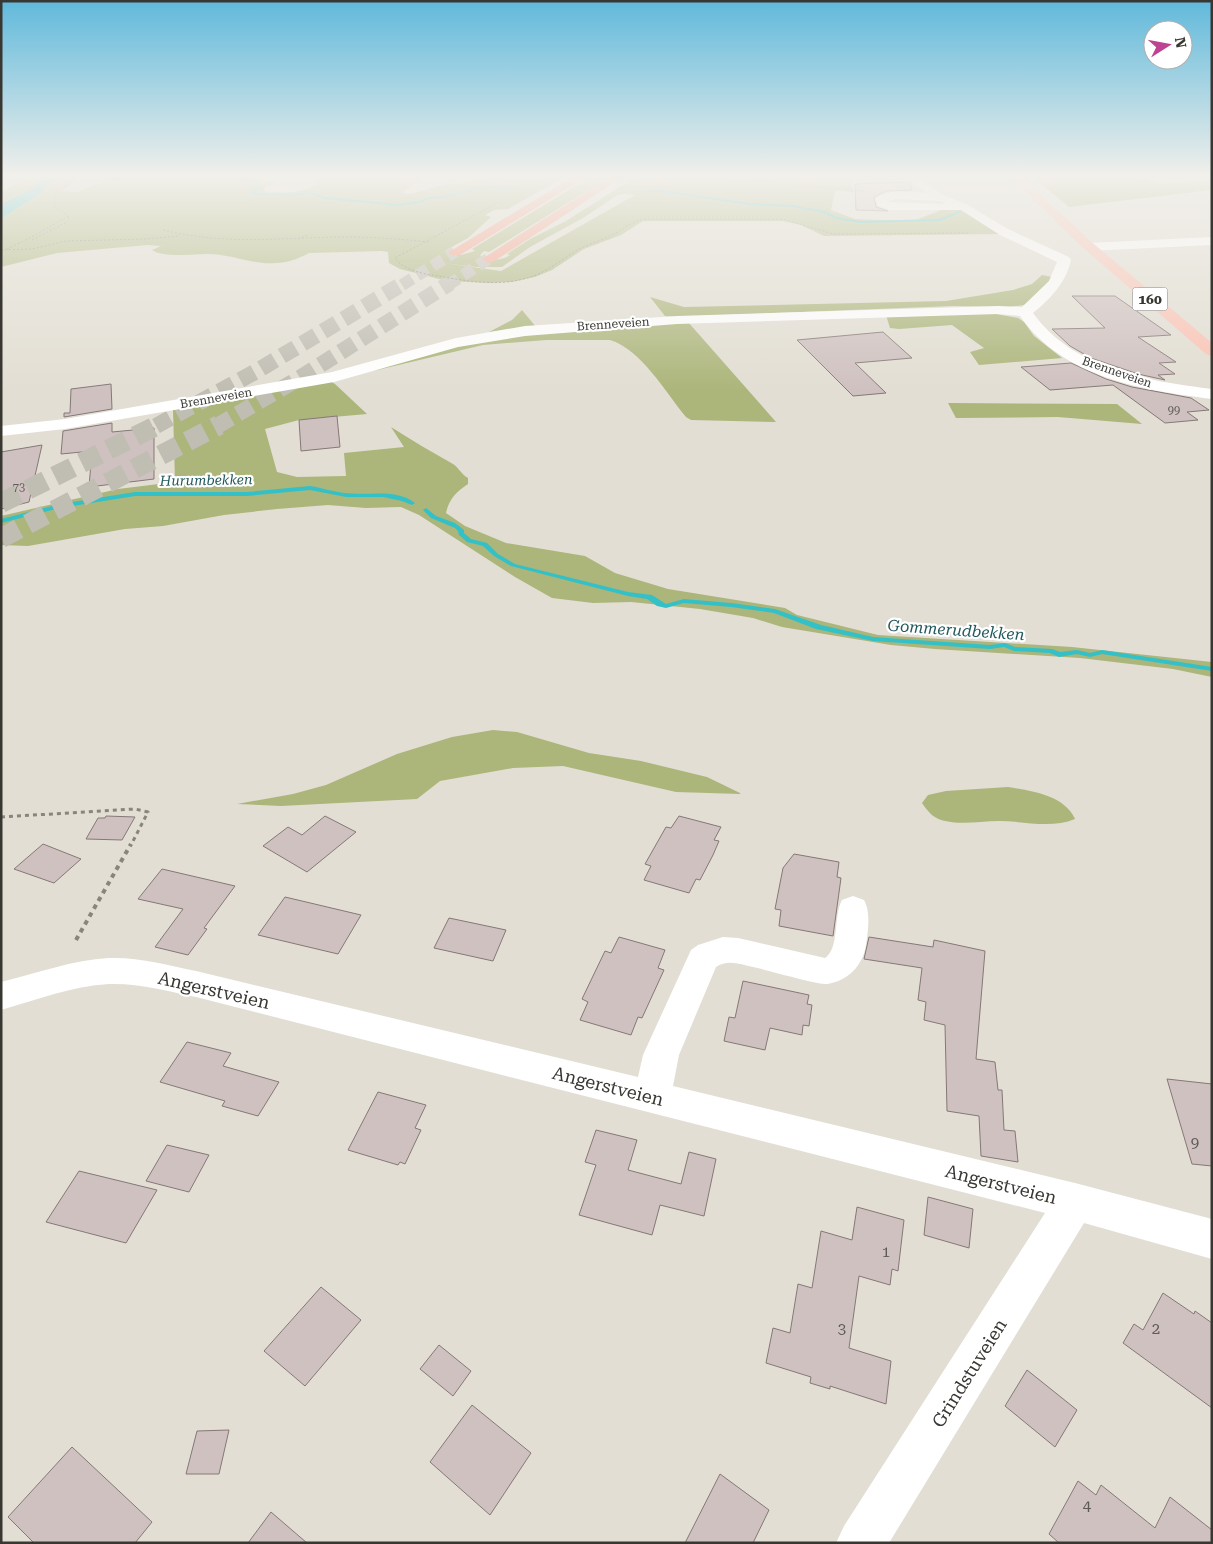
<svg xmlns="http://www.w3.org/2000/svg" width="1213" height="1544" viewBox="0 0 1213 1544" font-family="'Roboto Serif',serif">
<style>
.built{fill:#dad4c1}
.green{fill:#acb57a;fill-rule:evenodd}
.water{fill:#34c0c7}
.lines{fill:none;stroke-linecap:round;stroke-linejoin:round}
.stream{fill:#34c0c7;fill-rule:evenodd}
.building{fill:#cfc1c0;stroke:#857877}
.highway-tunnel-far2{stroke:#c0bdb3;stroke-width:12;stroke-dasharray:12 6;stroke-linecap:butt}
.highway-tunnel-far1{stroke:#c0bdb3;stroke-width:16;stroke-dasharray:16 8;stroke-linecap:butt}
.highway-tunnel{stroke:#c0bdb3;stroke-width:20;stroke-dasharray:20 10;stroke-linecap:butt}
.path-far2{stroke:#88857d;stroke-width:1;stroke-dasharray:2 2;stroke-linecap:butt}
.path-far1{stroke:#88857d;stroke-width:3;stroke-dasharray:4 4;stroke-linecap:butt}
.path{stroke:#88857d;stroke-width:4;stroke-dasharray:4.5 4.5;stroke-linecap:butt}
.minor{fill:#fff;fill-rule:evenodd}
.major{fill:#fbc3b5;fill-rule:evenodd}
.highway{fill:#f89b84;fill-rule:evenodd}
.labels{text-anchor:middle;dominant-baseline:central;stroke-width:4.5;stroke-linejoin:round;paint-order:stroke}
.far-number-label{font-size:11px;fill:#5e5a56}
.far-street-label{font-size:12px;fill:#383732;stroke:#fff}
.shield{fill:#fff;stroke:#747370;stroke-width:1}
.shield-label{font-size:14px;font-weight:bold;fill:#383732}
.far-water-label{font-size:14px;font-style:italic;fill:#22595c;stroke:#fff}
.near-number-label{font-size:15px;fill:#5e5a56}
.water-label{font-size:16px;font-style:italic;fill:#22595c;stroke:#fff}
.near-street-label{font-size:18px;fill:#383732;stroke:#fff}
</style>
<rect width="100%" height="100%" fill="#e2ded3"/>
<!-- built -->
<path class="built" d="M 1,174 L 33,174 L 1,192 Z
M 83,174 L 119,174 L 78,192 L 61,191 Z"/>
<!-- green -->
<path class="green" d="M 33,174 L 46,174 L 32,188 L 1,204 L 1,192 Z
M 63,174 L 83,174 L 62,191 L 78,192 L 119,174 L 262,174 L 259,178 L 275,183 L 264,188 L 265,192 C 276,193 310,194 316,182 C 317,180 317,177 319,174 L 430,174 L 401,193 L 410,194 L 450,183 L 461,184 L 465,181 L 472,181 L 494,176 L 538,180 L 546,174 L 570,174 L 508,209 L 494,210 L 485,215 L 491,217 L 468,238 L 446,250 L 447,254 L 461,255 L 475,251 L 472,249 L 595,174 L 614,174 L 489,252 L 484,251 L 480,255 L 485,260 C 493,260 503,260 510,255 L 507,254 L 530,239 L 566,221 L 640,174 L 861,174 L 849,182 L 854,192 L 835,191 L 831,210 L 855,219 L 906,221 L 916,220 L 941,210 L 963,210 L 1001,234 L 824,236 L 801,225 L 783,221 L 643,221 L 621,235 L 584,249 L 552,270 L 535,277 L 512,282 L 490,283 L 447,281 L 400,269 L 389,263 L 388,252 L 382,251 L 309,253 C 300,258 287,263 276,263 C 252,265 232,254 208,254 C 194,254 163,258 152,250 L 161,246 L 147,245 L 57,253 L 1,267 L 1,219 L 38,195 ZM 623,194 L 635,195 L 501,271 L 443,263 L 476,267 L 502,267 L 530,247 L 583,218 L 616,196 Z
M 1029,174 L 1129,174 L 1160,184 L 1212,180 L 1212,190 L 1069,207 Z
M 1042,275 L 1052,277 L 1042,292 L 1024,305 L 1009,307 L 953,306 L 674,317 L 665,316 L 650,297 L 684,307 L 946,301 L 1013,290 L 1032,284 Z
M 522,310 L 536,327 L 489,332 L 512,320 Z
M 990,313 L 1018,318 L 1024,322 L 1034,336 L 1062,358 L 979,365 L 970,352 L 984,348 L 952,325 L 899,329 L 890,328 L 886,315 Z
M 688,322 L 776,422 L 691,420 L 686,417 C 666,393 641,349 610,340 L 546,340 L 483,345 L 373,371 L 424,354 L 504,336 Z
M 330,381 L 335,384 L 367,414 L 299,420 L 265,429 L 277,472 L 297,477 L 346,476 L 344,453 L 404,447 L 391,427 C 411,440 432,452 453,464 C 459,468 461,474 468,478 L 468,484 C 456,492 449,499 446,513 L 465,526 L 506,543 L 585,556 L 615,573 L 668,589 L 785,608 L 797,615 L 878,635 L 1072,647 L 1212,662 L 1212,677 L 1173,669 L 1080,658 L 935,649 L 891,645 L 782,627 L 753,618 L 700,609 L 631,602 L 593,603 L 552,598 L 515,577 L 419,515 L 401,507 L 366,508 L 328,505 L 277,509 L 224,515 L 163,526 L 125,529 L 28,546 L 1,545 L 1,516 L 118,489 L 175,482 L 173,409 Z
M 948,403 L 1117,404 L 1142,424 L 1058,417 L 956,418 Z
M 493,730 L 517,732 L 589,753 L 641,761 L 707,777 L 742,794 L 676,792 L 563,766 L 513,768 L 440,781 L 417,799 L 281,806 L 237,804 L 293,794 L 326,785 L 397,754 L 452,737 Z
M 1008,787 C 1032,791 1064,795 1075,819 C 1051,829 1024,821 999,821 C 981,821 963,825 945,821 C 934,819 928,812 922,803 L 928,795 L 946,791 Z"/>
<!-- water -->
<path class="water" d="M 46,174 L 62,174 L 38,195 L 1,219 L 1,204 L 32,188 Z"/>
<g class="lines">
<!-- stream -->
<path class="stream" d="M 136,174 L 145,174 L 117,180 L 104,177 L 106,176 L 117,178 Z
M 237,174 L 240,174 L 241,178 L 259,182 L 261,186 L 255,193 L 289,194 L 310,192 L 326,197 L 398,204 L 419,201 L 428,197 L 442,196 L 487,186 L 519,189 L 517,190 L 487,188 L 442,198 L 429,199 L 420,203 L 398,206 L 326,199 L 310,194 L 289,196 L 255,195 L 250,193 L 257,186 L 257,184 L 239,180 Z
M 661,190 L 750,203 L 793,205 L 825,211 L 837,217 L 860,221 L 939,219 L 959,211 L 962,212 L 940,221 L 860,223 L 836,219 L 823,213 L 793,207 L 750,205 L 661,192 L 617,192 Z
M 310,486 C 322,488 334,492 345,493 C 368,496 396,488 415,503 L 412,505 L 402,501 L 383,497 L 346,497 L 310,490 L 247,496 L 135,496 L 60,508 L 1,523 L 1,519 L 60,504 L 135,492 L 247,492 Z
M 426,508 L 436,516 L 455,523 L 464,530 L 464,533 L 471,539 L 487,543 L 498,554 L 515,564 L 628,592 L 652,595 L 666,604 L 684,599 L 731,603 L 775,609 L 821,625 L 873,637 L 990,645 L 1005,643 L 1015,647 L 1052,649 L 1060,652 L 1077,650 L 1090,653 L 1102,650 L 1212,667 L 1212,671 L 1102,654 L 1090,657 L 1077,654 L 1059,657 L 1050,653 L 1014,651 L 1004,647 L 990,649 L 873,641 L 816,629 L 774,613 L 731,607 L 684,603 L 666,608 L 657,606 L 647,599 L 628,596 L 511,566 L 494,556 L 483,546 L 467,542 L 459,535 L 458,531 L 455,528 L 431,518 L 423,510 Z"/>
</g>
<!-- building -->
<path class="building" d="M 910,182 L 912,190 L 886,191 L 874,197 L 876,207 L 888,211 L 856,210 L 855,184 Z
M 1072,296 L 1115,296 L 1171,335 L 1138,337 L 1176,362 L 1159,363 L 1175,374 L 1158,375 L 1165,380 L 1138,374 L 1091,358 L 1070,346 L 1052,329 L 1105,328 Z
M 883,332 L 912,358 L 855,363 L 886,393 L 853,396 L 797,340 Z
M 1071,363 L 1106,379 L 1132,387 L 1191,398 L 1209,410 L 1187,412 L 1198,420 L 1165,423 L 1113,385 L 1050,390 L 1021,367 Z
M 111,384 L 112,409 L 64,417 L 64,413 L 70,413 L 71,389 Z
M 337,416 L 340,447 L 301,451 L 299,420 Z
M 112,423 L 112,432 L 154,428 L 154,479 L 89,487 L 92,451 L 61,454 L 63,431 Z
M 42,445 L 29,502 L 1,509 L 1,452 Z
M 106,816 L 135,817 L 122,840 L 86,839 L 98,818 L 105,818 Z
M 325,816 L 356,832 L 307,872 L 263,846 L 288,827 L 302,835 Z
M 679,816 L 721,827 L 714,840 L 719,841 L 713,855 L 700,880 L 696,879 L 689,893 L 644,880 L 651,866 L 645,864 L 666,827 L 671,828 Z
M 43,844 L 81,859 L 54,883 L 14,869 Z
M 794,854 L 839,862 L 837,877 L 841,878 L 833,936 L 779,926 L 781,910 L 775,909 L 783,868 Z
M 162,869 L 235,886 L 204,928 L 207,929 L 188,955 L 155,947 L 183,909 L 138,899 Z
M 285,897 L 361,915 L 338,954 L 258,935 Z
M 449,918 L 506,930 L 493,961 L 434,948 Z
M 619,937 L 665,950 L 658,968 L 664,970 L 642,1018 L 638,1017 L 631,1035 L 580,1020 L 588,1002 L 582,999 L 605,951 L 611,953 Z
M 869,937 L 933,947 L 934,940 L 985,951 L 976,1059 L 995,1062 L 998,1090 L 1002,1090 L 1004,1130 L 1015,1131 L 1018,1162 L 981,1156 L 979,1116 L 947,1111 L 945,1025 L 924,1020 L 926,1002 L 918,1000 L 922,968 L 864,959 Z
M 743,981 L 809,995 L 807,1004 L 812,1005 L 809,1026 L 803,1025 L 802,1035 L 770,1028 L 765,1050 L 724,1041 L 729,1017 L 735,1018 Z
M 187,1042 L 231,1053 L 223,1066 L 279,1082 L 258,1116 L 222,1106 L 225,1101 L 160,1082 Z
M 1167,1079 L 1212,1084 L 1212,1166 L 1192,1164 Z
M 378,1092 L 426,1105 L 415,1128 L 421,1130 L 405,1164 L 400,1162 L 398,1165 L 348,1150 Z
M 596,1130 L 637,1140 L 628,1170 L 681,1184 L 689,1152 L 716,1159 L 704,1216 L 660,1205 L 652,1235 L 579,1215 L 596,1165 L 585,1162 Z
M 167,1145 L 209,1155 L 189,1192 L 146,1181 Z
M 79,1171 L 157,1190 L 126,1243 L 46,1222 Z
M 928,1197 L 973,1209 L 969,1248 L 924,1235 Z
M 857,1207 L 904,1220 L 898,1271 L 892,1269 L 890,1285 L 859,1276 L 849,1348 L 891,1361 L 886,1404 L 830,1386 L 830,1389 L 810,1383 L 811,1377 L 766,1363 L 773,1328 L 790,1333 L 798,1284 L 812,1288 L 821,1231 L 852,1240 Z
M 321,1287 L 361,1320 L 305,1386 L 264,1351 Z
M 1163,1293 L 1194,1314 L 1195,1311 L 1212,1323 L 1212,1408 L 1123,1343 L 1134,1324 L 1143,1330 Z
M 439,1345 L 471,1371 L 453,1396 L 420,1369 Z
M 1027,1370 L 1077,1410 L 1055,1447 L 1005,1406 Z
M 472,1405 L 531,1453 L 490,1515 L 430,1462 Z
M 229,1430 L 219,1474 L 186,1474 L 197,1431 Z
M 72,1447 L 152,1522 L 135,1543 L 34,1543 L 8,1517 Z
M 720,1474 L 769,1510 L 753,1543 L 685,1543 Z
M 1078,1481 L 1096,1495 L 1101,1485 L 1155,1528 L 1170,1497 L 1212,1530 L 1212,1543 L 1059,1543 L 1049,1534 Z
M 271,1512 L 307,1543 L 248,1543 Z"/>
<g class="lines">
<!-- highway-tunnel-far2 -->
<path class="highway-tunnel-far2" d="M 402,285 L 455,252
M 448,285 L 488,259"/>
<!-- highway-tunnel-far1 -->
<path class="highway-tunnel-far1" d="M 156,426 L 255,372 L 404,283
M 217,426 L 298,379 L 450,283"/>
<!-- highway-tunnel -->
<path class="highway-tunnel" d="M 1,503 L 158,425
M 1,538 L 219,425"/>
<!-- path-far2 -->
<path class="path-far2" d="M 153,179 L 156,174
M 707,179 L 865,191
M 859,189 L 854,185 L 873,181
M 503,200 L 395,258 C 404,271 424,274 439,276 C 470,282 503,287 533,276 C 550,270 564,258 579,249 C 589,244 600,241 610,236 C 622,231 631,221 644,219 L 783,219 L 833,234 L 968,233
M 163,230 C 229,246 283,237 348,237 C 375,237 402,239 428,242
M 298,239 L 308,235
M 32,240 L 67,222 L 69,220 L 68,216
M 7,249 L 30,238 L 68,216 L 54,206 L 55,193 L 80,174
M 1,250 L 32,249 L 66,241 L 146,239 L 179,236"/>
<!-- path-far1 -->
<path class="path-far1" d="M 1,817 L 135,809 L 148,812 L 131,845"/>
<!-- path -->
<path class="path" d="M 76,940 L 131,844"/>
<!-- minor -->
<path class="minor" d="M 903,174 L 915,174 L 940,193 L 968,205 L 1008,229 L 1069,257 L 1071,260 C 1066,283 1050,299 1033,313 C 1073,369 1148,381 1212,389 L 1212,399 C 1143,390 1063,378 1020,316 L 998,314 L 677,324 L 525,336 L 458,347 L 334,382 L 65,429 L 1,436 L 1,426 L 65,419 L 332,372 L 456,338 L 525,326 L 677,316 L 998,306 L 1022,307 L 1049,281 L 1057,262 L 1000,235 L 961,210 L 890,210 L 878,206 L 875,199 C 887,188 912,192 927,193 ZM 895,199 L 941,201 L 946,204 L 887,202 Z
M 1212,237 L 1212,245 L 1089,251 L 1083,247 L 1089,243 Z
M 853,896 L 864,900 C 871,912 868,931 866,945 C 863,965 849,980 828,984 C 818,985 767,970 753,967 C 741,964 727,959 716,967 L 679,1055 L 673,1086 L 1075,1183 L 1212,1219 L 1212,1259 L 1084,1223 L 889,1543 L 836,1543 L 844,1526 L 1045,1213 L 196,997 C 168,991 139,983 109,984 C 72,986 36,1000 1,1010 L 1,982 C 37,973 73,960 109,958 C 139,957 168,965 196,971 L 638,1077 L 643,1055 L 691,950 L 698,945 L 723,937 L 738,938 L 825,958 C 840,948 833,916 842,900 Z"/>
<!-- major -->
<path class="major" d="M 1007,174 L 1019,174 L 1088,239 L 1212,343 L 1212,356 L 1206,354 L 1080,245 Z"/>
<!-- highway -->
<path class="highway" d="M 578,174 L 591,174 L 460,255 L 450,255 L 449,252 Z
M 614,174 L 627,174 L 493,262 L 488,263 L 482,259 Z"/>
</g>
<!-- sky -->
<linearGradient id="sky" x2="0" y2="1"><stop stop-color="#60b9db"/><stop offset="0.45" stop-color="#f2f0eb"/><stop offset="1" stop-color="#f2f0eb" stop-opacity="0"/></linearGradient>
<rect width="1213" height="391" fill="url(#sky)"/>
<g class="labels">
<!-- far-number labels -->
<g class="far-number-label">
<text x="1174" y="410">99</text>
<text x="19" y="487">73</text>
</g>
<!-- far-street labels -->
<g class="far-street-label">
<text transform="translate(613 324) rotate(-4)">Brenneveien</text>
<text transform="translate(1117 372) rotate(19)">Brenneveien</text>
<text transform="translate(216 398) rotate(-10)">Brenneveien</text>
</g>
<!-- shield labels -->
<rect class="shield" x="1132.5" y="287.5" width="35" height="23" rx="4"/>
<g class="shield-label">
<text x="1150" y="299">160</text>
</g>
<!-- far-water labels -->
<g class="far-water-label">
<text transform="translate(206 480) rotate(-1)">Hurumbekken</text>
</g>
<!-- near-number labels -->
<g class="near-number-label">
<text x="1195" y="1143">9</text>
<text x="886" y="1252">1</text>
<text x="842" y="1329">3</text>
<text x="1156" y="1329">2</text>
<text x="1087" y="1506">4</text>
</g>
<!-- water labels -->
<g class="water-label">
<text transform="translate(956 630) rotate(4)">Gommerudbekken</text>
</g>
<!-- near-street labels -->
<g class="near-street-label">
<text transform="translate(214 990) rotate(13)">Angerstveien</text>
<text transform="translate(608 1086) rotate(14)">Angerstveien</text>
<text transform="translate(1001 1184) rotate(14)">Angerstveien</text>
<text transform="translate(969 1373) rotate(-58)">Grindstuveien</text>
</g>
</g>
<!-- border -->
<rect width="1213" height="1544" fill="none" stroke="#383732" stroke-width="5"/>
<!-- north arrow -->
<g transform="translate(1168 45) rotate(79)"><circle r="24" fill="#ffffff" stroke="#afafad"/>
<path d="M0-4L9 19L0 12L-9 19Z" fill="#bf4393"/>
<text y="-8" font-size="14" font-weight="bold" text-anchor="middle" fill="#383732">N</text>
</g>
</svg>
